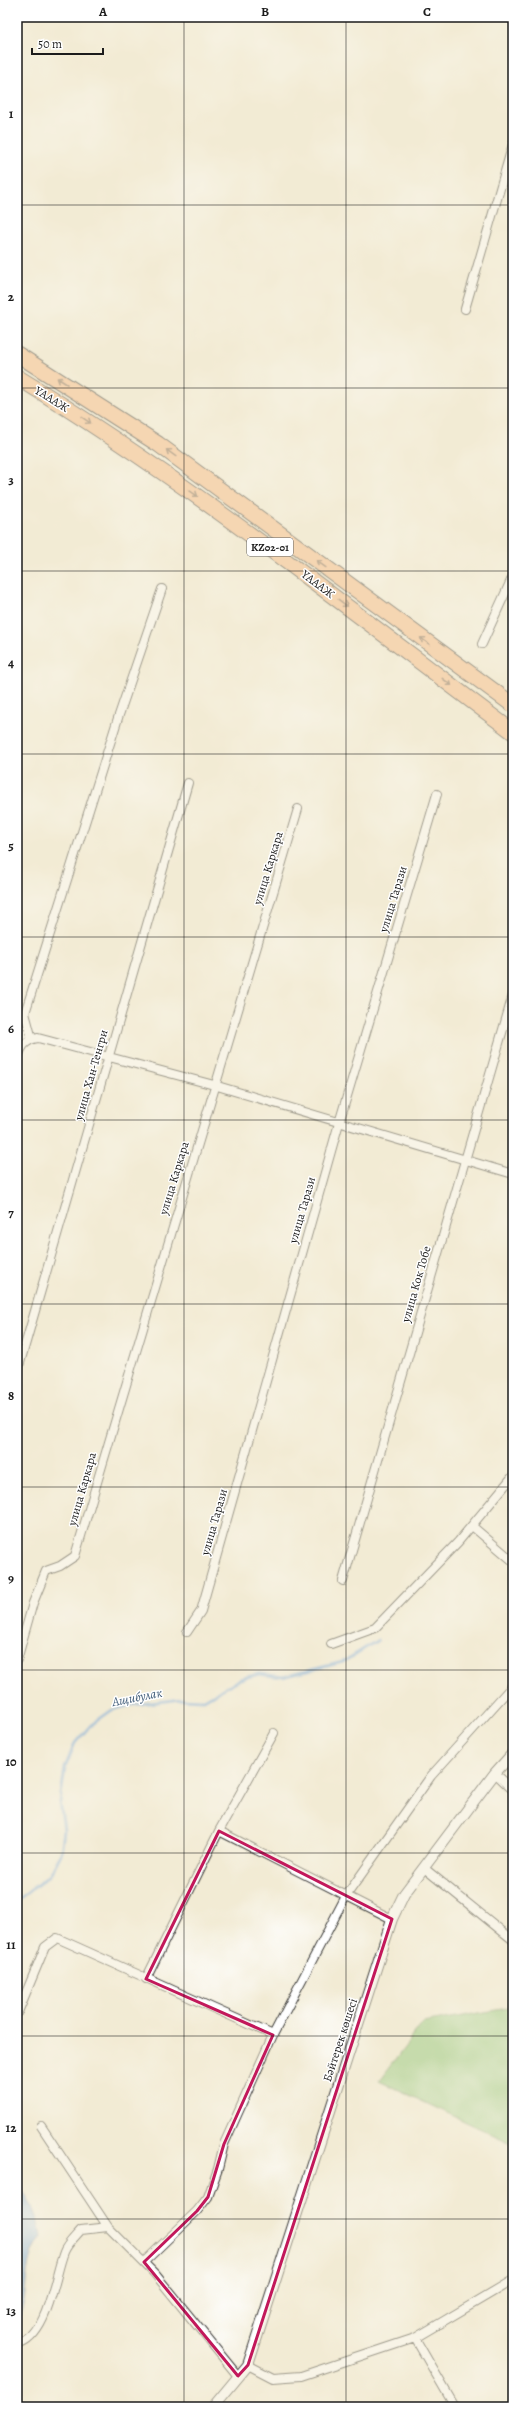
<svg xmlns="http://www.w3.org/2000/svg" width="530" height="2424" viewBox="0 0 530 2424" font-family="Alegreya,serif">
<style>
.green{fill:#91c87b;stroke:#56724c}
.water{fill:#6ea3db;stroke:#45607c}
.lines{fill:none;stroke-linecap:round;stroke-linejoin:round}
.stream{stroke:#6ea3db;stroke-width:3}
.minor-casing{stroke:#3c3b38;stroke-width:10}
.tertiary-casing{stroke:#3c3b38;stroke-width:12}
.motorway-casing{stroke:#3c3b38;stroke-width:17}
.minor{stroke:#fff;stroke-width:8}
.tertiary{stroke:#fff;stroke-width:10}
.motorway{stroke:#f9bc8a;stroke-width:15}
.oneway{stroke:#8a6c53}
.marked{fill:none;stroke:#c2185b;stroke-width:3;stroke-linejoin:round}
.grid{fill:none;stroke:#1c1c1c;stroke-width:1;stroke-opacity:0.55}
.labels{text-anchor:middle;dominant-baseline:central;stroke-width:3;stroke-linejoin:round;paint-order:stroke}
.shield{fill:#fff;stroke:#606060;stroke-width:1}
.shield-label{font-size:11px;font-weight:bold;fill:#1c1c1c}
.street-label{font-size:12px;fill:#1c1c1c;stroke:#fff}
.water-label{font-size:13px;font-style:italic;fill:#45607c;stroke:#fff}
.neatline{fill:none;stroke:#1c1c1c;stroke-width:1.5}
.grid-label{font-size:13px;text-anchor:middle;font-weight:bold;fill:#1c1c1c}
</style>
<rect width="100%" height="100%" fill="#fff"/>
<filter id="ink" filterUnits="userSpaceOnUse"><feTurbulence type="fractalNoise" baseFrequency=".025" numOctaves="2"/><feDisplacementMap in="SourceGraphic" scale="8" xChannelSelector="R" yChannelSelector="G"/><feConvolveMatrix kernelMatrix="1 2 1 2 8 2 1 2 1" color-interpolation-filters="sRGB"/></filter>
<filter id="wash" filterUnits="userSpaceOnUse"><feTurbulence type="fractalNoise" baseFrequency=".012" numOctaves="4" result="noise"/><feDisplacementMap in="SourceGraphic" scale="16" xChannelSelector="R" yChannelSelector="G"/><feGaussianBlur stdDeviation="0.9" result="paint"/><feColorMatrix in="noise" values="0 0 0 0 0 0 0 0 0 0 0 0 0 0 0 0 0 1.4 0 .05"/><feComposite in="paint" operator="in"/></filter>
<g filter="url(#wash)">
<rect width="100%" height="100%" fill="#f2ebd4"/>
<!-- green -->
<path class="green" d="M 513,2007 L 513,2144 L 379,2081 L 423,2023 Z"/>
<!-- water -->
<path class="water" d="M 17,2184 C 31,2199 38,2217 41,2237 C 19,2267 32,2293 17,2321 Z"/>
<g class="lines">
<!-- stream -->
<path class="stream" d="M 17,1900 L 50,1875 L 61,1854 L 64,1830 L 60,1802 L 65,1768 L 75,1743 L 91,1725 L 112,1710 L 132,1705 L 182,1699 L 204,1700 L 240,1679 L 259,1674 L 283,1677 L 343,1662 L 378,1640"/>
</g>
</g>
<g filter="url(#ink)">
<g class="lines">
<!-- minor casing -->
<g class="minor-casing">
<path id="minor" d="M 465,309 L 513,144
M 482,644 L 513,576
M 32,1039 L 25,1013 L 118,718 L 162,589
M 17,1060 C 21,1048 24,1040 38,1038 L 214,1085 L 513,1174
M 17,1373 L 188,783
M 472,1526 L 513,1561
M 343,1581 L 513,995
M 187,1632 L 201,1611 L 339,1123 L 437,794
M 331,1644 L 375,1628 L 458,1542 L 513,1476
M 17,1660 L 33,1603 L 46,1571 L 60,1566 L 75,1556 L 298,809
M 495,1773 L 513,1790
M 219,1831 L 392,1919
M 424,1868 L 513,1940
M 146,1979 L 219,1831 L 274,1733
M 18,2012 L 45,1947 L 57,1938 L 273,2035
M 41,2126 L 108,2227 L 155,2274 L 238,2376
M 144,2262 L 197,2211 L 208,2197 L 218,2169 L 224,2144 L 273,2035 L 346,1896 L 431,1776 L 513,1685
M 415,2338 L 455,2407
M 17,2345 C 48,2337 54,2278 64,2252 C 67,2244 75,2237 81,2230 L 108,2227
M 248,2365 L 273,2378 L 301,2376 L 415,2338 L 513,2280"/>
</g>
<!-- tertiary casing -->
<g class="tertiary-casing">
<path id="tertiary" d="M 213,2407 L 248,2365 L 392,1919 L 404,1894 L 495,1773 L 513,1753"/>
</g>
<!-- motorway casing -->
<g class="motorway-casing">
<path id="motorway" d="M 17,354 L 158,444 L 513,705
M 17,377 C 191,483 350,610 513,732"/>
</g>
<!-- minor -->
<use href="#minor" class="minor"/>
<!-- tertiary -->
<use href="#tertiary" class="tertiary"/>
<!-- motorway -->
<use href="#motorway" class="motorway"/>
</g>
<!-- one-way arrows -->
<defs><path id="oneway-shaft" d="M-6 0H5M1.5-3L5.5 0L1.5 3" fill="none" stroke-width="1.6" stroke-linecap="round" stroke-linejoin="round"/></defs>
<g class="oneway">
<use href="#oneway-shaft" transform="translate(62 381) rotate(-147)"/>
<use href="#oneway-shaft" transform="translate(86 420) rotate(34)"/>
<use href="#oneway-shaft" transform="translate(171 453) rotate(-144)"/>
<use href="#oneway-shaft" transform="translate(193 493) rotate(35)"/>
<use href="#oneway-shaft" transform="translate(321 564) rotate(-144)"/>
<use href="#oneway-shaft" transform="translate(343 603) rotate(37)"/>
<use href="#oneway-shaft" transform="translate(425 641) rotate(-144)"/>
<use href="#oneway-shaft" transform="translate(447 682) rotate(37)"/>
</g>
</g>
<!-- marked area -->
<path d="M0 0H530V2424H0ZM 219,1831 L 392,1919 L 248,2365 L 238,2376 L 144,2262 L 197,2211 L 208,2197 L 224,2144 L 273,2035 L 146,1979 Z" fill="#f2ebd4" fill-opacity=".55" fill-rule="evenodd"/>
<path class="marked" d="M 219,1831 L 392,1919 L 248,2365 L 238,2376 L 144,2262 L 197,2211 L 208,2197 L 224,2144 L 273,2035 L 146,1979 Z"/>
<!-- grid -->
<path class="grid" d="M 184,17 L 184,2407M 346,17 L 346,2407M 17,205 L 513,205M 17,388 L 513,388M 17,571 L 513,571M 17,754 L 513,754M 17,937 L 513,937M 17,1120 L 513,1120M 17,1304 L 513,1304M 17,1487 L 513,1487M 17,1670 L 513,1670M 17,1853 L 513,1853M 17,2036 L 513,2036M 17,2219 L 513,2219"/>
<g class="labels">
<!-- shield labels -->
<rect class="shield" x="247" y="538" width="46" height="18" rx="3"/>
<g class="shield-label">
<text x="270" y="547">KZ02-01</text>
</g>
<!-- street labels -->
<g class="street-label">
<text transform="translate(52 399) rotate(32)">ҮАААЖ</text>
<text transform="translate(318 584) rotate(37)">ҮАААЖ</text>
<text transform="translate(268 868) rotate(-73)">улица Каркара</text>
<text transform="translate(393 899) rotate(-73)">улица Тарази</text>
<text transform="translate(91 1075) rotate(-74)">улица Хан-Тенгри</text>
<text transform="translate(174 1178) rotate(-73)">улица Каркара</text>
<text transform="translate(302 1210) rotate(-74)">улица Тарази</text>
<text transform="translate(416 1284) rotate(-74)">улица Кок Тобе</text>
<text transform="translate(82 1489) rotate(-74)">улица Каркара</text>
<text transform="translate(214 1522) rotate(-74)">улица Тарази</text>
<text transform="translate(340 2040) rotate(-72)">Бәйтерек көшесі</text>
</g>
<!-- water labels -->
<g class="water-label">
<text transform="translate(137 1697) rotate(-11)">Ащибулак</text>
</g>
</g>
<!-- margin -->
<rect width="530" height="2424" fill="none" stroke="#fff" stroke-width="44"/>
<!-- scale -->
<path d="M32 48v6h71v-6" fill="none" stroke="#1c1c1c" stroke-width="2"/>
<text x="38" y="48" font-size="12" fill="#1c1c1c" stroke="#ffffff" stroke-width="3" paint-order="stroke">50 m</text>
<rect x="22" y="22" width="486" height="2380" class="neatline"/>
<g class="grid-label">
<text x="103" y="16">A</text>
<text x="265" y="16">B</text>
<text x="427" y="16">C</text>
<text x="11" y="118">1</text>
<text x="11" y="301">2</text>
<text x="11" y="484">3</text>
<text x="11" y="667">4</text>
<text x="11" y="850">5</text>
<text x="11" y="1033">6</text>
<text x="11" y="1217">7</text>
<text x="11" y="1400">8</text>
<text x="11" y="1583">9</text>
<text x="11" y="1766">10</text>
<text x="11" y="1949">11</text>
<text x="11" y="2132">12</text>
<text x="11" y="2315">13</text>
</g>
</svg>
